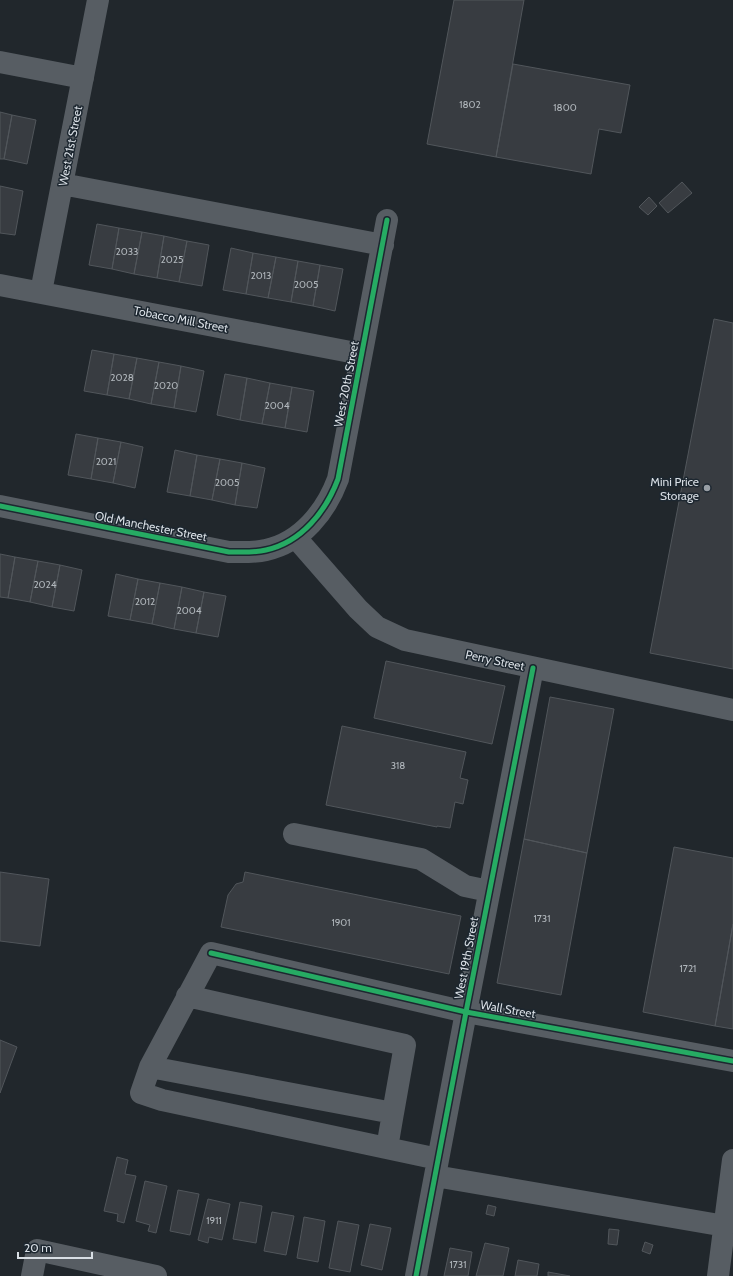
<svg xmlns="http://www.w3.org/2000/svg" width="733" height="1276" viewBox="0 0 733 1276" font-family="Cabin,sans-serif">
<style>
.building{fill:#383c41;stroke:#51565b}
.lines{fill:none;stroke-linecap:round;stroke-linejoin:round}
.minor{stroke:#575d63;stroke-width:22}
.cycleway-casing{stroke:#1d2730;stroke-width:8}
.cycleway{stroke:#26ab63;stroke-width:5}
.poi-dot{fill:#989ea4;stroke:#1d2730;stroke-width:1.5}
.labels{text-anchor:middle;dominant-baseline:central;stroke-width:3;stroke-linejoin:round;paint-order:stroke}
.number-label{font-size:10px;fill:#b0b6bb}
.street-label{font-size:12px;fill:#d8dee4;stroke:#1d2730}
.poi-label{font-size:12px;fill:#d8dee4;stroke:#1d2730;text-anchor:end}
</style>
<rect width="100%" height="100%" fill="#21272c"/>
<!-- building -->
<path class="building" d="M 454,0 L 524,0 L 496,157 L 427,144 Z
M 513,64 L 630,85 L 621,133 L 599,129 L 591,174 L 496,157 Z
M 0,112 L 12,115 L 4,159 L 0,159 Z
M 12,115 L 36,120 L 27,164 L 4,159 Z
M 682,182 L 692,193 L 668,213 L 659,203 Z
M 0,186 L 23,191 L 15,235 L 0,233 Z
M 649,197 L 657,206 L 648,215 L 639,207 Z
M 97,224 L 119,228 L 112,269 L 89,265 Z
M 119,228 L 142,232 L 134,274 L 112,269 Z
M 142,232 L 164,236 L 157,278 L 134,274 Z
M 164,236 L 187,241 L 179,282 L 157,278 Z
M 187,241 L 209,245 L 202,286 L 179,282 Z
M 231,248 L 253,253 L 246,294 L 223,290 Z
M 253,253 L 276,257 L 268,298 L 246,294 Z
M 276,257 L 298,261 L 291,302 L 268,298 Z
M 298,261 L 320,265 L 313,306 L 291,302 Z
M 320,265 L 343,269 L 335,311 L 313,306 Z
M 714,319 L 733,323 L 733,669 L 650,653 Z
M 92,350 L 114,354 L 107,395 L 84,391 Z
M 114,354 L 137,358 L 129,399 L 107,395 Z
M 137,358 L 159,362 L 151,404 L 129,399 Z
M 159,362 L 181,366 L 174,408 L 151,404 Z
M 181,366 L 204,371 L 196,412 L 174,408 Z
M 225,374 L 247,378 L 240,420 L 217,415 Z
M 247,378 L 270,383 L 262,424 L 240,420 Z
M 270,383 L 292,387 L 285,428 L 262,424 Z
M 292,387 L 314,391 L 307,432 L 285,428 Z
M 76,434 L 98,438 L 91,479 L 68,475 Z
M 98,438 L 121,442 L 113,483 L 91,479 Z
M 121,442 L 143,447 L 135,488 L 113,483 Z
M 175,450 L 197,455 L 190,496 L 167,492 Z
M 197,455 L 220,459 L 212,500 L 190,496 Z
M 220,459 L 242,463 L 235,505 L 212,500 Z
M 242,463 L 265,468 L 257,508 L 235,505 Z
M 0,554 L 15,557 L 8,598 L 0,597 Z
M 15,557 L 38,561 L 30,602 L 8,598 Z
M 38,561 L 60,565 L 52,607 L 30,602 Z
M 60,565 L 82,570 L 74,611 L 52,607 Z
M 116,574 L 138,579 L 130,620 L 108,616 Z
M 138,579 L 160,583 L 152,624 L 130,620 Z
M 160,583 L 182,587 L 174,629 L 152,624 Z
M 182,587 L 204,592 L 196,633 L 174,629 Z
M 204,592 L 226,596 L 218,637 L 196,633 Z
M 386,661 L 505,686 L 492,744 L 374,718 Z
M 550,697 L 614,709 L 587,853 L 524,839 Z
M 342,726 L 466,752 L 460,778 L 468,780 L 463,804 L 455,802 L 450,828 L 437,826 L 437,827 L 326,805 Z
M 524,839 L 587,853 L 561,995 L 497,983 Z
M 674,847 L 733,858 L 733,924 L 715,1026 L 643,1012 Z
M 0,872 L 49,879 L 40,946 L 0,941 Z
M 245,872 L 461,916 L 449,974 L 221,927 L 228,895 L 236,884 L 243,882 Z
M 733,924 L 733,1029 L 715,1026 Z
M 0,1040 L 17,1047 L 0,1093 Z
M 117,1157 L 128,1160 L 125,1174 L 136,1176 L 124,1223 L 117,1221 L 118,1214 L 104,1211 Z
M 145,1181 L 167,1186 L 156,1233 L 148,1231 L 150,1225 L 136,1221 Z
M 178,1190 L 199,1194 L 190,1235 L 170,1231 Z
M 208,1199 L 230,1204 L 222,1240 L 209,1237 L 208,1243 L 198,1240 Z
M 240,1202 L 262,1206 L 256,1243 L 233,1239 Z
M 488,1205 L 496,1207 L 494,1216 L 486,1214 Z
M 272,1212 L 294,1216 L 286,1255 L 264,1251 Z
M 304,1217 L 325,1221 L 318,1262 L 297,1258 Z
M 338,1221 L 359,1225 L 350,1272 L 329,1268 Z
M 370,1224 L 391,1228 L 382,1270 L 361,1265 Z
M 609,1229 L 619,1230 L 617,1245 L 608,1244 Z
M 645,1242 L 653,1245 L 650,1254 L 642,1251 Z
M 485,1243 L 509,1248 L 503,1276 L 476,1276 Z
M 450,1248 L 472,1252 L 468,1276 L 444,1276 Z
M 518,1260 L 539,1264 L 537,1276 L 515,1276 Z
M 548,1272 L 570,1276 L 548,1276 Z"/>
<g class="lines">
<!-- minor -->
<path class="minor" d="M 0,62 L 83,78
M 62,184 L 383,245
M 0,285 L 361,354
M 41,292 L 98,0
M 0,506 L 229,552 C 241,552 254,553 266,550 C 302,542 326,511 338,479 L 387,220
M 296,538 L 358,609 L 377,627 L 405,640 L 733,710
M 294,834 L 421,859 L 465,886 L 489,891
M 187,996 L 405,1045 L 393,1113 L 150,1067 L 211,953 L 466,1012 L 733,1061
M 150,1067 L 141,1093 L 162,1100 L 438,1159
M 387,1148 L 393,1113
M 435,1176 L 725,1226
M 32,1276 L 37,1250 L 156,1276
M 416,1276 L 466,1012 L 533,668
M 718,1276 L 733,1160"/>
<!-- cycleway casing -->
<g class="cycleway-casing">
<path id="cycleway" d="M 0,506 L 229,552 C 241,552 254,553 266,550 C 302,542 326,511 338,479 L 387,220
M 211,953 L 466,1012 L 733,1061
M 416,1276 L 466,1012 L 533,668"/>
</g>
<!-- cycleway -->
<use href="#cycleway" class="cycleway"/>
</g>
<!-- markers -->
<circle class="poi-dot" cx="707" cy="488" r="4"/>
<g class="labels">
<!-- number labels -->
<g class="number-label">
<text x="470" y="104">1802</text>
<text x="565" y="107">1800</text>
<text x="127" y="251">2033</text>
<text x="172" y="259">2025</text>
<text x="261" y="275">2013</text>
<text x="306" y="284">2005</text>
<text x="122" y="377">2028</text>
<text x="166" y="385">2020</text>
<text x="277" y="405">2004</text>
<text x="106" y="461">2021</text>
<text x="227" y="482">2005</text>
<text x="45" y="584">2024</text>
<text x="145" y="601">2012</text>
<text x="189" y="610">2004</text>
<text x="398" y="765">318</text>
<text x="542" y="918">1731</text>
<text x="341" y="922">1901</text>
<text x="688" y="968">1721</text>
<text x="214" y="1220">1911</text>
<text x="458" y="1264">1731</text>
</g>
<!-- street labels -->
<g class="street-label">
<text transform="translate(70 146) rotate(-79)">West 21st Street</text>
<text transform="translate(181 319) rotate(11)">Tobacco Mill Street</text>
<text transform="translate(346 384) rotate(-79)">West 20th Street</text>
<text transform="translate(151 526) rotate(11)">Old Manchester Street</text>
<text transform="translate(495 660) rotate(12)">Perry Street</text>
<text transform="translate(466 958) rotate(-79)">West 19th Street</text>
<text transform="translate(508 1009) rotate(10)">Wall Street</text>
</g>
<!-- poi labels -->
<g class="poi-label">
<text x="699" y="481">Mini Price<tspan x="699" dy="14">Storage</tspan></text>
</g>
</g>
<!-- scale -->
<path d="M18 1252v6h74v-6" fill="none" stroke="#d8dee4" stroke-width="2"/>
<text x="24" y="1252" font-size="12" fill="#d8dee4" stroke="#1d2730" stroke-width="3" paint-order="stroke">20 m</text>
</svg>
